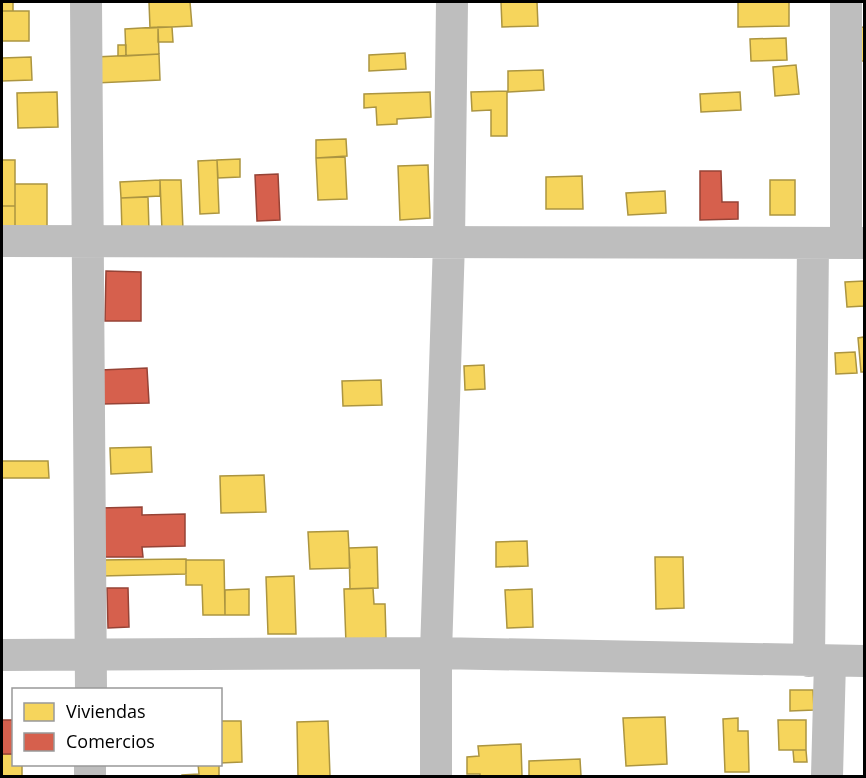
<svg xmlns="http://www.w3.org/2000/svg" width="866" height="778" viewBox="0 0 866 778" font-family="'Open Sans',sans-serif">
<style>
.homes{fill:#f6d55c;stroke:#ac9540;stroke-width:1.5}
.shops{fill:#d6604d;stroke:#964336;stroke-width:1.5}
.lines{fill:none;stroke-linecap:round;stroke-linejoin:round}
.minor{stroke:#bebebe;stroke-width:32}
</style>
<rect width="100%" height="100%" fill="#fff"/>
<!-- homes -->
<path class="homes" d="M 2,2 L 13,2 L 13,11 L 2,11 Z
M 149,2 L 190,2 L 192,26 L 150,28 Z
M 501,2 L 537,2 L 538,26 L 502,27 Z
M 738,2 L 789,2 L 789,26 L 738,27 Z
M 2,11 L 29,11 L 29,41 L 2,41 Z
M 158,27 L 172,27 L 173,42 L 158,42 Z
M 158,27 L 159,54 L 126,56 L 125,29 Z
M 864,27 L 864,61 L 854,61 L 853,28 Z
M 786,38 L 787,60 L 751,61 L 750,39 Z
M 118,45 L 126,45 L 126,56 L 118,56 Z
M 405,53 L 406,69 L 369,71 L 369,55 Z
M 159,54 L 160,80 L 96,83 L 95,57 Z
M 31,57 L 32,80 L 2,81 L 2,58 Z
M 796,65 L 799,94 L 775,96 L 773,67 Z
M 543,70 L 544,90 L 508,92 L 508,71 Z
M 507,91 L 507,136 L 491,136 L 491,110 L 472,111 L 471,92 Z
M 57,92 L 58,127 L 18,128 L 17,93 Z
M 430,92 L 431,117 L 397,119 L 397,124 L 377,125 L 376,107 L 364,108 L 364,94 Z
M 740,92 L 741,110 L 701,112 L 700,94 Z
M 346,139 L 347,156 L 316,158 L 316,140 Z
M 345,157 L 347,199 L 318,200 L 316,158 Z
M 240,159 L 240,177 L 218,178 L 217,160 Z
M 2,160 L 15,160 L 15,206 L 2,206 Z
M 217,160 L 219,213 L 200,214 L 198,161 Z
M 428,165 L 430,218 L 400,220 L 398,166 Z
M 582,176 L 583,209 L 546,209 L 546,177 Z
M 160,180 L 181,180 L 183,230 L 162,231 Z
M 160,180 L 160,196 L 121,198 L 120,182 Z
M 770,180 L 795,180 L 795,215 L 770,215 Z
M 15,184 L 47,184 L 47,228 L 15,228 Z
M 665,191 L 666,213 L 628,215 L 626,193 Z
M 148,197 L 149,231 L 122,232 L 121,198 Z
M 2,206 L 15,206 L 15,228 L 2,228 Z
M 864,281 L 864,306 L 847,307 L 845,282 Z
M 864,337 L 864,372 L 861,372 L 858,338 Z
M 855,352 L 857,373 L 836,374 L 835,353 Z
M 484,365 L 485,389 L 465,390 L 464,366 Z
M 381,380 L 382,405 L 343,406 L 342,381 Z
M 151,447 L 152,472 L 111,474 L 110,448 Z
M 2,461 L 48,461 L 49,478 L 2,478 Z
M 264,475 L 266,512 L 221,513 L 220,476 Z
M 348,531 L 350,568 L 310,569 L 308,532 Z
M 527,541 L 528,566 L 496,567 L 496,542 Z
M 377,547 L 378,588 L 350,589 L 349,548 Z
M 655,557 L 683,557 L 684,608 L 656,609 Z
M 186,559 L 186,574 L 101,576 L 100,560 Z
M 186,560 L 224,560 L 225,615 L 203,615 L 202,585 L 186,585 Z
M 294,576 L 296,634 L 268,634 L 266,577 Z
M 373,588 L 374,604 L 385,604 L 386,638 L 346,644 L 344,589 Z
M 249,589 L 249,615 L 225,615 L 225,590 Z
M 532,589 L 533,627 L 507,628 L 505,590 Z
M 790,690 L 813,690 L 814,710 L 790,711 Z
M 665,717 L 667,764 L 626,766 L 623,718 Z
M 738,718 L 738,731 L 748,731 L 749,772 L 725,772 L 723,719 Z
M 778,720 L 806,720 L 806,750 L 779,750 Z
M 220,721 L 241,721 L 242,762 L 220,763 Z
M 328,721 L 330,776 L 298,776 L 297,722 Z
M 521,744 L 522,776 L 480,776 L 480,774 L 467,774 L 467,757 L 479,756 L 478,746 Z
M 793,750 L 806,750 L 807,762 L 794,762 Z
M 2,754 L 14,754 L 14,764 L 22,764 L 22,776 L 2,776 Z
M 580,759 L 581,776 L 529,776 L 529,761 Z
M 198,764 L 219,764 L 219,776 L 182,776 L 182,775 L 199,774 Z"/>
<!-- shops -->
<path class="shops" d="M 700,171 L 721,171 L 722,202 L 738,202 L 738,219 L 700,220 Z
M 278,174 L 280,220 L 257,221 L 255,175 Z
M 106,271 L 141,272 L 141,321 L 105,321 Z
M 147,368 L 149,403 L 102,404 L 101,370 Z
M 142,507 L 142,515 L 185,514 L 185,546 L 142,547 L 143,557 L 100,557 L 100,508 Z
M 107,588 L 128,588 L 129,627 L 108,628 Z
M 2,720 L 14,720 L 14,754 L 2,754 Z"/>
<g class="lines">
<!-- minor -->
<path class="minor" d="M 86,2 L 91,690
M 846,2 L 846,243
M 2,241 L 864,243
M 2,655 L 436,653 L 864,661
M 809,661 L 813,243
M 90,776 L 90,764
M 436,776 L 436,653 L 449,242 L 452,2
M 827,776 L 830,661"/>
</g>
<!-- border -->
<rect width="866" height="778" fill="none" stroke="#000000" stroke-width="6"/>
<!-- legend -->
<rect x="12" y="688" width="210" height="78" fill="#ffffff" stroke="#999999" stroke-width="1.5"/>
<rect x="24" y="703" width="30" height="18" fill="#f6d55c" stroke="#999999" stroke-width="1.5"/>
<text x="66" y="718" font-size="18" fill="#000000">Viviendas</text>
<rect x="24" y="733" width="30" height="18" fill="#d6604d" stroke="#999999" stroke-width="1.5"/>
<text x="66" y="748" font-size="18" fill="#000000">Comercios</text>
</svg>
